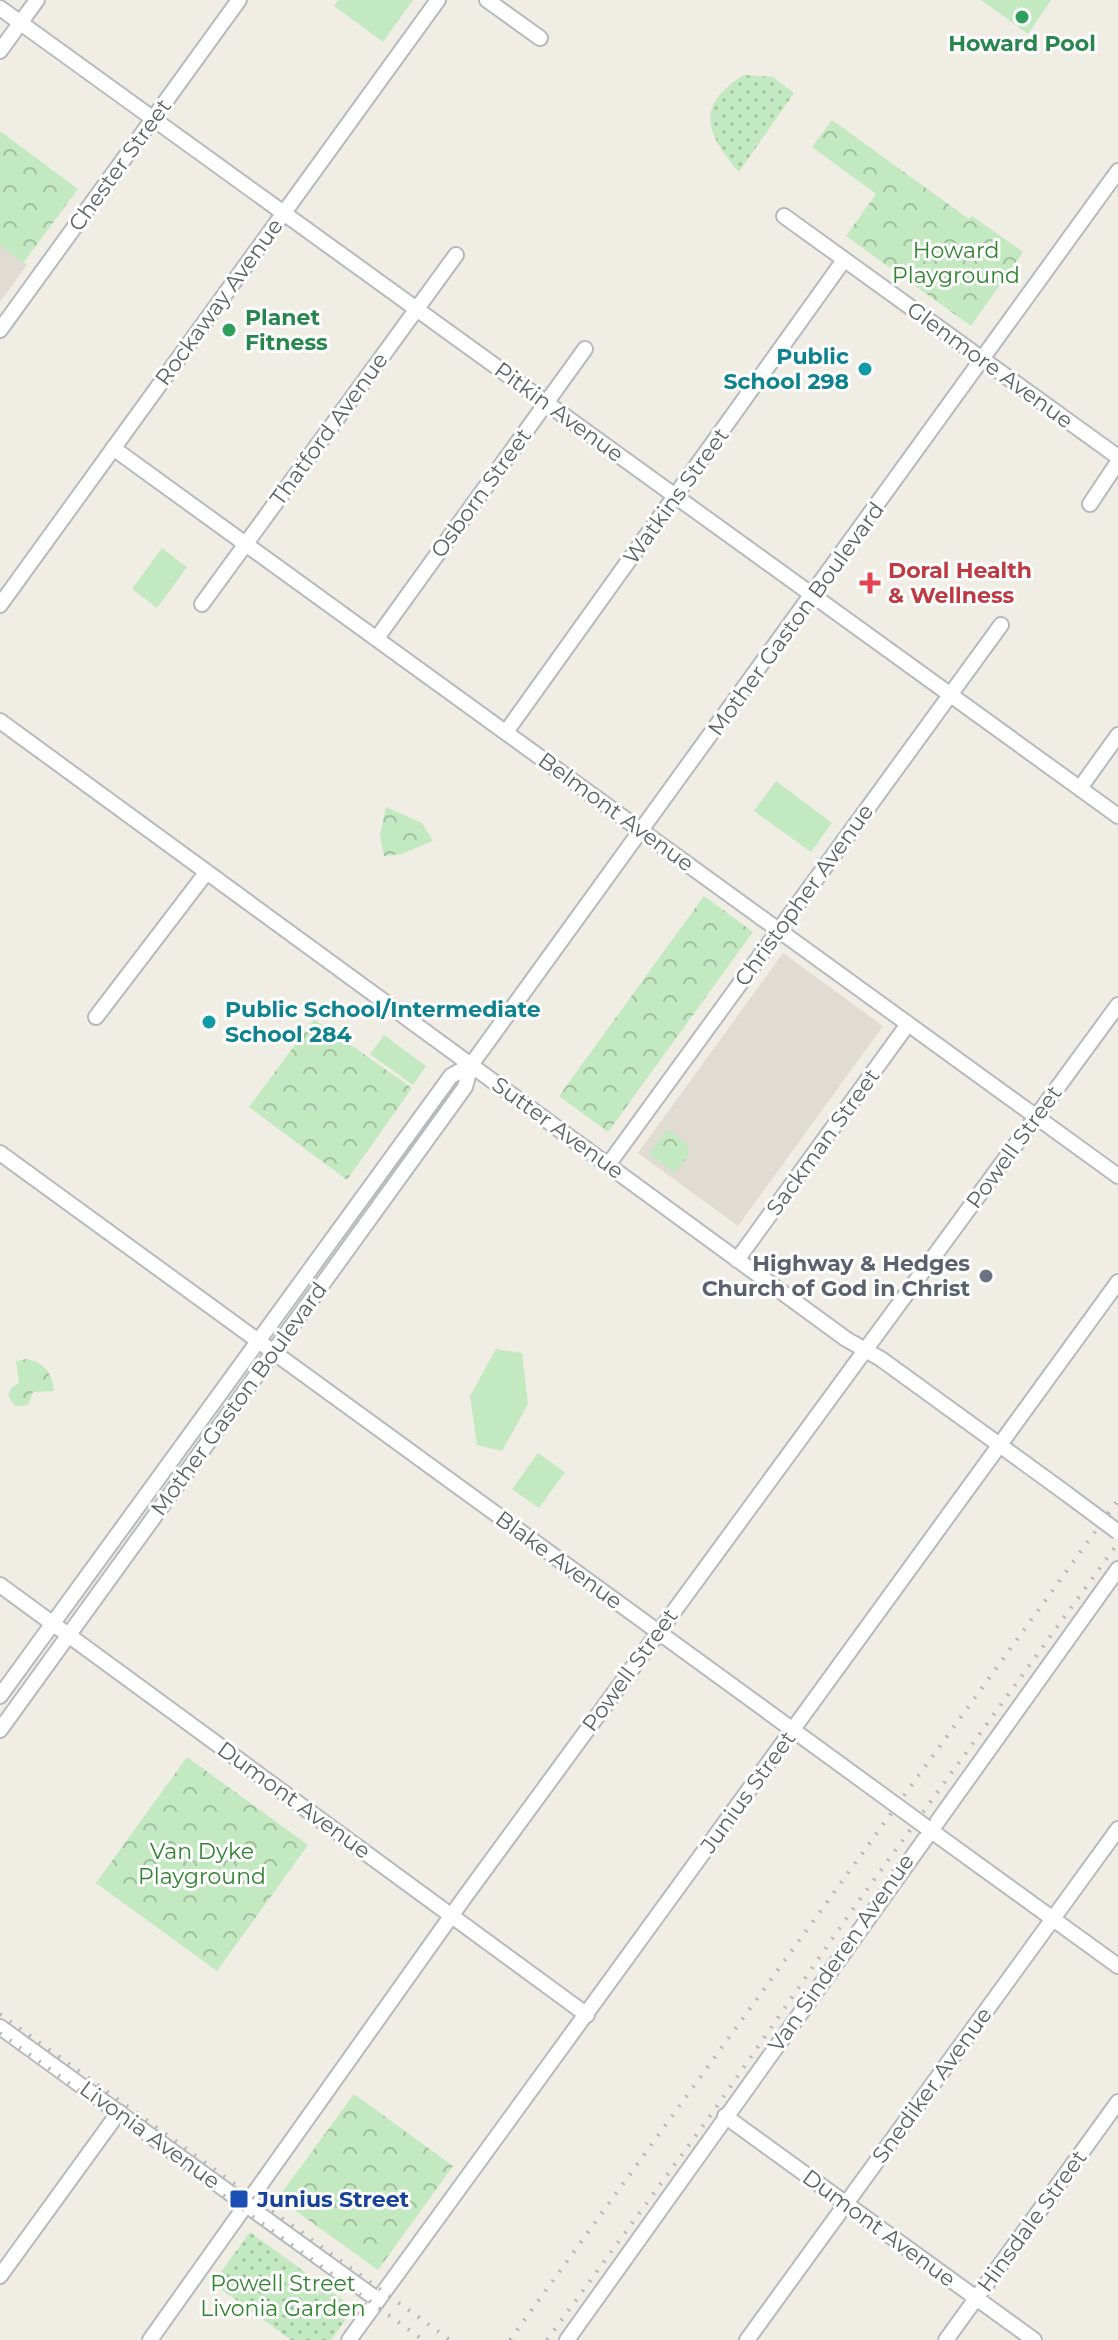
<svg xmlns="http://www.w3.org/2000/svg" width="1118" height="2340" viewBox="0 0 1118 2340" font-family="Montserrat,sans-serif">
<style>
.education{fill:#e0dcd4}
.grass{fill:#c3e9c0}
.forest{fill:url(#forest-crowns)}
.garden{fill:url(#garden-dots)}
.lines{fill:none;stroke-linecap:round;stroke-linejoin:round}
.minor-casing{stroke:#b6b9bd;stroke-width:18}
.minor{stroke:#fff;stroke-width:14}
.rail{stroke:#b6b7b8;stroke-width:4;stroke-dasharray:2 10;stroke-linecap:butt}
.minor-bridge-casing{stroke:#b6b9bd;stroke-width:18;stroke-linecap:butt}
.minor-bridge{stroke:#fff;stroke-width:14}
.leisure-dot{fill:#2e9e5b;stroke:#fff;stroke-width:3}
.culture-dot{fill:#0f9aa8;stroke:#fff;stroke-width:3}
.health-dot{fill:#e0444e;stroke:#fff;stroke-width:3}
.worship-dot{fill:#6b7280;stroke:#fff;stroke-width:3}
.transit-dot{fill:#1a4fb4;stroke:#fff;stroke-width:3}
.labels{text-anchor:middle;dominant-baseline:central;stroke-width:6;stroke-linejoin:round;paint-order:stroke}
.leisure-label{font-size:22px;font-weight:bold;fill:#27864d;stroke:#fff}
.street-label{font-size:22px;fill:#5d6267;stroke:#fff}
.park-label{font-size:22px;fill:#30842f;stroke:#fff}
.culture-label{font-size:22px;font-weight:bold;fill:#0d838f;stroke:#fff;text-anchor:end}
.health-label{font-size:22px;font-weight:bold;fill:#be3a42;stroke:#fff;text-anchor:start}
.worship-label{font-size:22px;font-weight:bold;fill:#5b616d;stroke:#fff;text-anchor:end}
.transit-label{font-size:22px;font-weight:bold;fill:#164399;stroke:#fff;text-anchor:start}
</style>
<defs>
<pattern id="forest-crowns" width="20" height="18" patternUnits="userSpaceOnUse" patternTransform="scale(2)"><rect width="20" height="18" fill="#c3e9c0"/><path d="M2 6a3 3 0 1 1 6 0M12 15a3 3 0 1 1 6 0" fill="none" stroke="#a2c0a0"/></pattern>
<pattern id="garden-dots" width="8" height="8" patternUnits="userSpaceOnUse" patternTransform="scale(2)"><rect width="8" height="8" fill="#c3e9c0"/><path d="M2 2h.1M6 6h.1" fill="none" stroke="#a2c0a0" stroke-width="1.8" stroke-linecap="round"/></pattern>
</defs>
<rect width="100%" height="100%" fill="#f0ede5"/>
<!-- education -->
<path class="education" d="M 0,245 L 27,265 L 0,302 Z
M 783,953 L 883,1026 L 738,1226 L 638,1153 Z"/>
<!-- grass -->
<path class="grass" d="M 338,0 L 413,0 L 383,42 L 334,6 Z
M 981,0 L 1051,0 L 1028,34 Z
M 162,548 L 187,567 L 157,608 L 132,589 Z
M 776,781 L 832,823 L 811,852 L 754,811 Z
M 384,1035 L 426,1066 L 413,1085 L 370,1054 Z
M 496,1349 L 522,1353 L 528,1404 L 502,1451 L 477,1445 L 470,1396 Z
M 538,1453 L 565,1472 L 539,1508 L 512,1489 Z"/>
<!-- forest -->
<path class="forest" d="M 832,120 L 969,219 L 972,216 L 1023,252 L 971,326 L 846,236 L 876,194 L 812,147 Z
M 0,131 L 78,189 L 23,263 L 0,245 Z
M 386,807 L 422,823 L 433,841 L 402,854 L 384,856 L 380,835 Z
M 704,896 L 753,932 L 608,1132 L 559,1096 Z
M 314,1019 L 412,1088 L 347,1180 L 249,1107 Z
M 667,1129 L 688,1145 L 689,1155 L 675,1173 L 649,1154 Z
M 26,1359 C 45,1362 52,1373 54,1391 L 33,1392 L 28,1405 L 15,1406 L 8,1395 L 12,1387 L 19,1383 L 16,1361 Z
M 187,1757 L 308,1845 L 217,1971 L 96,1883 Z
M 354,2094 L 453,2166 L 378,2270 L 278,2198 Z"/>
<!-- garden -->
<path class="garden" d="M 744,75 L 773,77 L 794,93 L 739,172 C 706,134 694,105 744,75 Z
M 250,2232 L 354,2308 L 331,2340 L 291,2340 L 213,2283 Z"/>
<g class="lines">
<!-- minor casing -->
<g class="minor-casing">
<path id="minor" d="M 487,0 L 540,38
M 0,8 L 1118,816
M 0,51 L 37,0
M 784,216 L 1118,457
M 0,330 L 239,0
M 113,448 L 1118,1176
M 1090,504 L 1118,462
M 202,604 L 456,255
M 0,605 L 438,0
M 377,638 L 585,349
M 0,721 L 846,1339 L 881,1359 L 1067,1494
M 506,732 L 844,260
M 1080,788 L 1118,735
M 96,1017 L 206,873
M 0,1153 L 874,1789
M 608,1165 L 1001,625
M 737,1260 L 908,1024
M 0,1585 L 587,2015
M 0,1696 L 451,1076 L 471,1065
M 0,1730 L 465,1087 L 471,1065 L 1118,171
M 926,1827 L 1118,1966
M 0,2027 L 378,2300
M 725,2116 L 1034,2340
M 0,2276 L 119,2112
M 150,2340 L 464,1898 L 1118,1005
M 349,2340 L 1118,1282
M 567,2340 L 1118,1569
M 747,2340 L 1118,1829
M 946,2340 L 1118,2102"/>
</g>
<!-- minor -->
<use href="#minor" class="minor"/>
<!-- rail -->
<path class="rail" d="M 0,2014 L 450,2340
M 0,2033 L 423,2340
M 510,2340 L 1118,1500
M 547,2340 L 713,2112 L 850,1913 L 1118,1543"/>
<!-- minor-bridge casing -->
<g class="minor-bridge-casing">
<path id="minor-bridge" d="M 1067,1494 L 1118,1532
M 874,1789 L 926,1827"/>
</g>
<!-- minor-bridge -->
<use href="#minor-bridge" class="minor-bridge"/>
</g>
<!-- markers -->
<g class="leisure-dot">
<circle cx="1022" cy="17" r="8"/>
<circle cx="229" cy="330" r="8"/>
</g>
<g class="culture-dot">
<circle cx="865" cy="369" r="8"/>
<circle cx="209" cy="1022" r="8"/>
</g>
<path class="health-dot" d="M866 571h8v8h8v8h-8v8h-8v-8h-8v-8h8z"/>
<circle class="worship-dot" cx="986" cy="1276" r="8"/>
<rect class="transit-dot" x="229" y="2189" width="20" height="20" rx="4"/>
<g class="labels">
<!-- leisure labels -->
<g class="leisure-label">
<text x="1022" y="43">Howard Pool</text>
<text x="245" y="317" text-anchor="start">Planet<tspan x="245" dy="25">Fitness</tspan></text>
</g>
<!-- street labels -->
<g class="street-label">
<text transform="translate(120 165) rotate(-54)">Chester Street</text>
<text transform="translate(219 302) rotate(-54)">Rockaway Avenue</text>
<text transform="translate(990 365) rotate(36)">Glenmore Avenue</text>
<text transform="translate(559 412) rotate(36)">Pitkin Avenue</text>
<text transform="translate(329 429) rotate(-54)">Thatford Avenue</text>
<text transform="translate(481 493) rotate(-54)">Osborn Street</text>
<text transform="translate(676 496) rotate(-54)">Watkins Street</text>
<text transform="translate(796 619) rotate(-54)">Mother Gaston Boulevard</text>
<text transform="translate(616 812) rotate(36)">Belmont Avenue</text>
<text transform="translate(804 895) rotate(-54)">Christopher Avenue</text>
<text transform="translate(558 1128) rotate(36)">Sutter Avenue</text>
<text transform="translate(823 1142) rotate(-54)">Sackman Street</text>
<text transform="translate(1014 1147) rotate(-54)">Powell Street</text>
<text transform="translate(239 1399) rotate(-54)">Mother Gaston Boulevard</text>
<text transform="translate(559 1560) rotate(36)">Blake Avenue</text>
<text transform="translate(630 1670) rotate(-54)">Powell Street</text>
<text transform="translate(748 1792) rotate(-54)">Junius Street</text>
<text transform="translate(294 1800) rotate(36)">Dumont Avenue</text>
<text transform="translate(841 1953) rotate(-55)">Van Sinderen Avenue</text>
<text transform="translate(932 2085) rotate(-54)">Snediker Avenue</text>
<text transform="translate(150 2135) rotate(36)">Livonia Avenue</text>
<text transform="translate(1032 2221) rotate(-54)">Hinsdale Street</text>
<text transform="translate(879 2228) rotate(36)">Dumont Avenue</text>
</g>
<!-- park labels -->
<g class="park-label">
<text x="956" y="250">Howard<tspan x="956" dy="25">Playground</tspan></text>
<text x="202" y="1851">Van Dyke<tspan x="202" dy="25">Playground</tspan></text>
<text x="283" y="2283">Powell Street<tspan x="283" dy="25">Livonia Garden</tspan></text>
</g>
<!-- culture labels -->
<g class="culture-label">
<text x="849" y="356">Public<tspan x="849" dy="25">School 298</tspan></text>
<text x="225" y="1009" text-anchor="start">Public School/Intermediate<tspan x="225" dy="25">School 284</tspan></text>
</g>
<!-- health labels -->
<g class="health-label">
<text x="888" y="570">Doral Health<tspan x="888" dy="25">&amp; Wellness</tspan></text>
</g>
<!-- worship labels -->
<g class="worship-label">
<text x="970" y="1263">Highway &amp; Hedges<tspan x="970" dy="25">Church of God in Christ</tspan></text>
</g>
<!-- transit labels -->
<g class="transit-label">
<text x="257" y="2199">Junius Street</text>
</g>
</g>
</svg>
